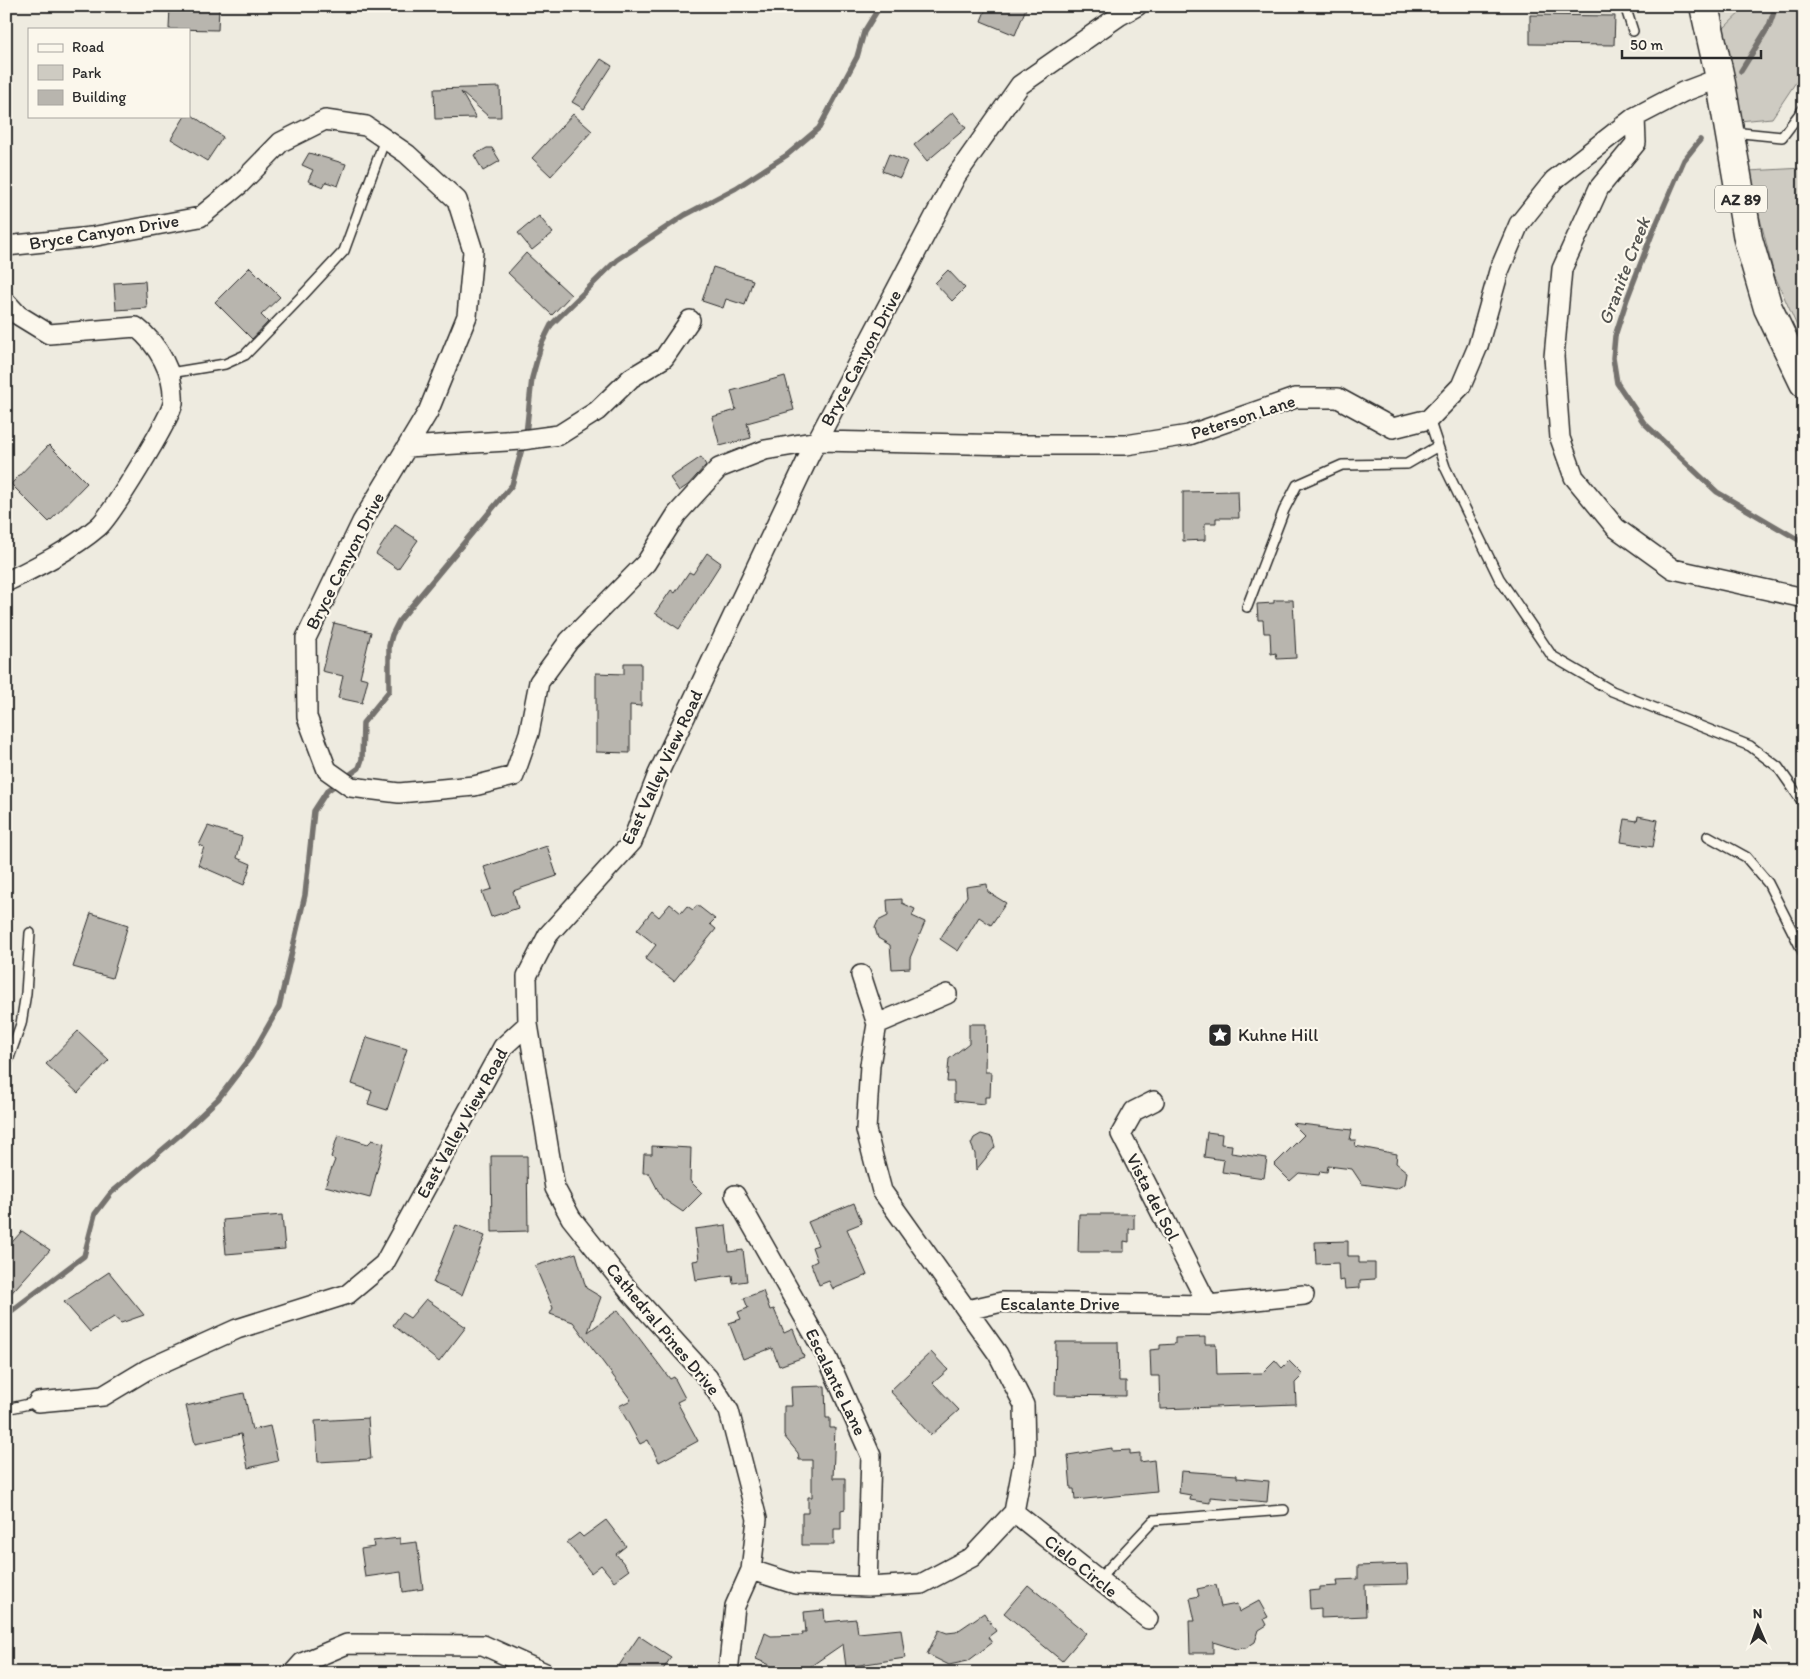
<svg xmlns="http://www.w3.org/2000/svg" width="1810" height="1679" viewBox="0 0 1810 1679" font-family="Itim,sans-serif">
<style>
.built{fill:#dedbd1}
.green{fill:#cecbc2;stroke:#7c7b76}
.lines{fill:none;stroke-linecap:round;stroke-linejoin:round}
.stream{stroke:#74726e;stroke-width:5.5}
.building{fill:#b8b5ae;stroke:#2b2b2b}
.service-casing{stroke:#2b2b2b;stroke-width:12}
.minor-casing{stroke:#2b2b2b;stroke-width:22}
.primary-casing{stroke:#2b2b2b;stroke-width:31}
.service{stroke:#fbf7ec;stroke-width:9}
.minor{stroke:#fbf7ec;stroke-width:19}
.primary{stroke:#fbf7ec;stroke-width:28}
.labels{text-anchor:middle;dominant-baseline:central;stroke-width:4.5;stroke-linejoin:round;paint-order:stroke}
.shield{fill:#fbf7ec;stroke:#696865;stroke-width:1}
.shield-label{font-size:16px;font-weight:bold;fill:#2b2b2b}
.street-label{font-size:18px;fill:#2b2b2b;stroke:#fbf7ec}
.poi-label{font-size:18px;fill:#2b2b2b;stroke:#fbf7ec;text-anchor:start}
.water-label{font-size:19px;font-style:italic;fill:#555552;stroke:#fbf7ec}
</style>
<rect width="100%" height="100%" fill="#eeebe0"/>
<filter id="ink" filterUnits="userSpaceOnUse"><feTurbulence type="fractalNoise" baseFrequency=".02" numOctaves="2"/><feDisplacementMap in="SourceGraphic" scale="10" xChannelSelector="R" yChannelSelector="G"/><feConvolveMatrix kernelMatrix="1 2 1 2 8 2 1 2 1" color-interpolation-filters="sRGB"/></filter>
<g filter="url(#ink)">
<!-- built -->
<path class="built" d="M 1717,6 L 1747,6 L 1723,29 Z"/>
<!-- green -->
<path class="green" d="M 1747,6 L 1804,6 L 1804,70 L 1772,118 L 1739,121 L 1723,29 Z
M 1804,168 L 1804,342 L 1774,274 L 1748,171 Z"/>
<g class="lines">
<!-- stream -->
<path class="stream" d="M 1741,71 L 1769,26 L 1776,6
M 1700,140 L 1684,160 L 1652,234 L 1627,299 L 1615,336 L 1613,358 L 1617,383 L 1644,423 L 1717,492 L 1804,543
M 6,1315 L 84,1256 L 95,1214 L 111,1193 L 181,1134 L 218,1099 L 251,1056 L 279,1007 L 305,895 L 314,811 L 327,791 L 359,768 L 362,759 L 363,723 L 389,691 L 389,646 L 392,635 L 399,621 L 512,485 L 526,434 L 532,378 L 541,345 L 551,325 L 617,260 L 685,215 L 736,188 L 787,155 L 819,128 L 857,57 L 864,32 L 880,6"/>
</g>
<!-- building -->
<path class="building" d="M 170,6 L 219,6 L 218,30 L 169,29 Z
M 987,6 L 1027,6 L 1015,35 L 981,21 Z
M 1530,15 L 1615,16 L 1614,45 L 1530,44 Z
M 601,59 L 612,66 L 584,109 L 572,102 Z
M 500,87 L 501,117 L 489,117 L 461,92 L 476,118 L 435,119 L 434,89 Z
M 953,112 L 966,128 L 927,161 L 914,145 Z
M 189,113 L 223,137 L 207,161 L 171,139 L 185,116 L 189,116 Z
M 573,114 L 592,131 L 551,176 L 532,158 Z
M 487,148 L 492,148 L 500,161 L 483,171 L 474,155 Z
M 309,153 L 346,164 L 338,186 L 326,182 L 323,187 L 308,181 L 313,170 L 302,165 Z
M 889,154 L 907,161 L 900,178 L 882,171 Z
M 539,216 L 553,233 L 532,250 L 518,233 Z
M 526,253 L 571,295 L 552,315 L 508,273 Z
M 250,267 L 280,297 L 261,315 L 268,322 L 252,339 L 215,302 Z
M 713,267 L 753,280 L 745,305 L 726,299 L 723,308 L 702,301 Z
M 948,270 L 965,288 L 952,301 L 935,283 Z
M 145,281 L 147,308 L 116,310 L 114,283 Z
M 785,376 L 794,410 L 747,423 L 751,438 L 720,446 L 712,417 L 736,410 L 731,391 Z
M 49,445 L 87,483 L 49,522 L 11,484 Z
M 701,457 L 706,465 L 688,485 L 679,491 L 670,478 Z
M 1238,491 L 1239,518 L 1216,518 L 1216,523 L 1205,523 L 1205,540 L 1183,541 L 1183,492 Z
M 395,525 L 418,540 L 398,569 L 376,554 Z
M 707,553 L 721,563 L 679,629 L 655,613 L 671,590 L 675,593 L 689,572 L 693,574 Z
M 1274,600 L 1293,600 L 1296,658 L 1277,659 L 1276,653 L 1271,654 L 1270,633 L 1264,633 L 1263,620 L 1258,620 L 1257,604 L 1274,603 Z
M 334,623 L 371,632 L 360,677 L 368,679 L 362,703 L 338,698 L 343,676 L 322,671 Z
M 624,663 L 641,663 L 641,706 L 630,705 L 630,753 L 596,752 L 596,673 L 624,674 Z
M 1638,816 L 1658,820 L 1653,847 L 1621,842 L 1625,819 L 1637,821 Z
M 208,826 L 242,837 L 237,858 L 251,864 L 244,885 L 198,865 L 204,847 L 199,845 Z
M 547,846 L 557,876 L 513,891 L 518,908 L 491,917 L 482,892 L 492,889 L 484,867 Z
M 987,884 L 988,892 L 1006,903 L 991,925 L 979,917 L 958,951 L 940,939 L 967,896 L 966,887 Z
M 902,899 L 902,903 L 915,909 L 912,916 L 925,922 L 910,958 L 910,968 L 892,969 L 890,945 L 878,938 L 875,928 L 878,921 L 888,916 L 887,900 Z
M 670,904 L 681,913 L 687,906 L 693,910 L 697,905 L 715,919 L 710,924 L 716,929 L 674,981 L 645,959 L 656,945 L 637,930 L 652,911 L 659,917 Z
M 91,913 L 128,925 L 112,978 L 73,967 Z
M 969,1024 L 986,1024 L 985,1072 L 991,1072 L 990,1097 L 985,1097 L 985,1104 L 954,1101 L 954,1082 L 947,1082 L 949,1059 L 969,1043 Z
M 78,1031 L 109,1060 L 78,1093 L 46,1064 Z
M 367,1037 L 407,1049 L 387,1110 L 368,1104 L 372,1091 L 352,1084 Z
M 1292,1123 L 1352,1130 L 1350,1140 L 1356,1140 L 1355,1146 L 1397,1154 L 1396,1163 L 1407,1172 L 1405,1184 L 1396,1189 L 1362,1184 L 1352,1169 L 1328,1166 L 1327,1172 L 1320,1171 L 1319,1175 L 1299,1173 L 1290,1181 L 1274,1165 L 1304,1135 Z
M 1207,1132 L 1222,1134 L 1221,1144 L 1232,1145 L 1231,1153 L 1267,1158 L 1264,1178 L 1222,1172 L 1224,1160 L 1204,1157 Z
M 981,1134 L 992,1137 L 995,1147 L 976,1170 L 975,1154 L 971,1144 L 974,1138 Z
M 338,1135 L 368,1144 L 372,1140 L 384,1143 L 370,1198 L 325,1186 L 335,1160 L 331,1157 Z
M 652,1146 L 691,1148 L 690,1181 L 702,1193 L 683,1212 L 662,1198 L 649,1173 L 643,1173 L 644,1154 L 652,1154 Z
M 491,1156 L 527,1156 L 528,1231 L 492,1232 Z
M 854,1203 L 862,1223 L 847,1229 L 867,1275 L 833,1289 L 829,1281 L 819,1285 L 811,1264 L 817,1261 L 812,1247 L 818,1245 L 808,1222 Z
M 1079,1214 L 1134,1214 L 1134,1229 L 1129,1229 L 1129,1242 L 1124,1241 L 1124,1252 L 1078,1252 Z
M 282,1215 L 285,1249 L 226,1254 L 223,1220 Z
M 456,1225 L 485,1236 L 462,1295 L 433,1283 Z
M 726,1225 L 729,1252 L 743,1250 L 747,1281 L 733,1283 L 732,1275 L 696,1280 L 693,1261 L 699,1260 L 695,1229 Z
M 22,1231 L 50,1250 L 6,1299 L 6,1249 Z
M 1348,1241 L 1348,1256 L 1359,1256 L 1359,1263 L 1375,1263 L 1375,1279 L 1360,1280 L 1360,1288 L 1345,1289 L 1344,1280 L 1339,1281 L 1338,1263 L 1316,1264 L 1315,1242 Z
M 576,1253 L 586,1288 L 601,1297 L 588,1332 L 618,1310 L 670,1379 L 674,1377 L 685,1398 L 677,1402 L 698,1441 L 659,1462 L 648,1440 L 640,1444 L 619,1406 L 631,1400 L 573,1322 L 550,1314 L 553,1308 L 535,1266 Z
M 109,1272 L 144,1315 L 121,1323 L 114,1317 L 90,1332 L 64,1302 Z
M 763,1291 L 770,1310 L 774,1309 L 784,1333 L 793,1329 L 804,1357 L 779,1366 L 772,1348 L 743,1359 L 729,1323 L 741,1319 L 738,1312 L 748,1308 L 744,1298 Z
M 426,1299 L 466,1327 L 439,1362 L 393,1325 L 402,1313 L 410,1318 Z
M 1205,1337 L 1205,1344 L 1216,1344 L 1217,1374 L 1262,1373 L 1275,1360 L 1282,1368 L 1289,1361 L 1303,1375 L 1295,1383 L 1296,1404 L 1160,1409 L 1159,1376 L 1151,1376 L 1150,1350 L 1160,1349 L 1160,1345 L 1175,1344 L 1175,1338 Z
M 1056,1342 L 1118,1342 L 1119,1381 L 1126,1381 L 1126,1396 L 1055,1395 Z
M 931,1352 L 948,1370 L 933,1383 L 959,1410 L 931,1435 L 890,1391 Z
M 825,1386 L 826,1418 L 830,1418 L 830,1428 L 835,1428 L 833,1478 L 845,1478 L 845,1509 L 841,1510 L 841,1529 L 834,1529 L 834,1545 L 802,1545 L 802,1513 L 808,1513 L 808,1497 L 812,1497 L 812,1460 L 799,1460 L 798,1453 L 784,1436 L 784,1406 L 792,1406 L 791,1387 Z
M 244,1393 L 252,1430 L 270,1426 L 278,1461 L 248,1468 L 241,1434 L 195,1444 L 186,1406 Z
M 368,1418 L 371,1459 L 318,1462 L 315,1421 Z
M 1112,1448 L 1112,1451 L 1130,1450 L 1130,1454 L 1140,1453 L 1140,1462 L 1154,1460 L 1157,1492 L 1075,1500 L 1074,1489 L 1071,1489 L 1068,1455 Z
M 1181,1471 L 1237,1475 L 1237,1478 L 1269,1481 L 1267,1502 L 1210,1497 L 1210,1503 L 1190,1500 L 1191,1495 L 1179,1493 Z
M 606,1520 L 626,1546 L 616,1554 L 629,1570 L 614,1581 L 601,1565 L 591,1573 L 567,1542 L 579,1533 L 583,1537 Z
M 400,1538 L 400,1544 L 417,1542 L 423,1589 L 403,1592 L 401,1572 L 365,1577 L 361,1549 L 374,1547 L 373,1541 Z
M 1407,1564 L 1408,1584 L 1365,1585 L 1366,1616 L 1321,1618 L 1321,1608 L 1310,1609 L 1309,1591 L 1320,1590 L 1320,1587 L 1338,1586 L 1337,1580 L 1358,1579 L 1358,1566 Z
M 1028,1585 L 1086,1633 L 1062,1661 L 1004,1613 Z
M 1216,1585 L 1221,1607 L 1237,1604 L 1239,1612 L 1259,1601 L 1268,1617 L 1264,1619 L 1267,1625 L 1259,1630 L 1255,1642 L 1246,1648 L 1236,1649 L 1213,1642 L 1213,1653 L 1190,1653 L 1189,1621 L 1195,1621 L 1190,1598 L 1199,1596 L 1197,1589 Z
M 824,1610 L 825,1622 L 856,1619 L 858,1633 L 901,1629 L 905,1658 L 846,1667 L 843,1644 L 811,1666 L 808,1673 L 774,1673 L 770,1665 L 756,1659 L 765,1633 L 771,1636 L 803,1635 L 802,1632 L 806,1632 L 804,1612 Z
M 984,1613 L 996,1631 L 988,1637 L 992,1643 L 968,1661 L 949,1665 L 927,1654 L 939,1630 L 947,1633 L 956,1632 Z
M 639,1636 L 671,1657 L 661,1673 L 614,1673 Z"/>
<g class="lines">
<!-- service casing -->
<g class="service-casing">
<path id="service" d="M 1625,6 L 1633,31
M 1732,132 L 1782,137 L 1804,108
M 170,373 L 225,364 L 245,355 L 304,294 L 344,251 L 385,139
M 1429,419 L 1445,467 L 1499,578 L 1552,656 L 1612,691 L 1750,746 L 1778,767 L 1804,804
M 1247,607 L 1284,510 L 1297,485 L 1342,465 L 1407,464 L 1438,446
M 1708,836 L 1746,857 L 1768,883 L 1804,954
M 6,1066 L 21,1024 L 26,993 L 30,933
M 6,1409 L 38,1402
M 1098,1580 L 1154,1520 L 1284,1510"/>
</g>
<!-- minor casing -->
<g class="minor-casing">
<path id="minor" d="M 1635,117 L 1636,143 L 1599,188 L 1562,269 L 1554,357 L 1560,438 L 1574,477 L 1616,528 L 1673,569 L 1804,598
M 6,246 L 91,237 L 200,217 L 239,185 L 281,142 L 325,120 L 366,126 L 407,154 L 457,200 L 473,251 L 467,316 L 428,412 L 362,522 L 306,638 L 307,717 L 327,770 L 351,787 L 399,793 L 474,786 L 514,776 L 529,733 L 539,682 L 569,641 L 646,563 L 677,514 L 719,468 L 765,450 L 818,441 L 1017,445 L 1126,445 L 1189,435 L 1295,398 L 1338,398 L 1393,428 L 1429,419 L 1461,386 L 1478,346 L 1499,271 L 1519,224 L 1554,180 L 1635,117 L 1683,92 L 1720,78
M 6,302 L 18,315 L 49,334 L 136,327 C 158,344 175,374 173,403 C 171,418 111,516 98,527 C 71,550 38,566 6,582
M 407,447 L 522,440 L 559,435 L 597,411 L 631,378 L 664,358 L 690,320
M 861,975 L 877,1024
M 528,1024 L 555,1188 L 571,1218 L 630,1292 L 708,1378 L 729,1411 L 757,1519 L 751,1570 L 735,1606 L 728,1673
M 1154,1101 L 1134,1111 L 1121,1134 L 1208,1305
M 735,1195 L 828,1359 L 871,1456 L 867,1587
M 967,1310 L 1002,1302 L 1208,1305 L 1304,1295
M 38,1402 L 103,1396 L 148,1369 L 237,1329 L 348,1294 L 384,1264 L 503,1047 L 528,1024 L 527,976 L 548,935 L 632,842 L 658,774 L 810,454 L 956,176 L 1020,85 L 1119,16 L 1137,6
M 1014,1512 L 1148,1619
M 751,1570 L 795,1584 L 867,1587 L 921,1584 L 972,1557 L 1014,1512 L 1025,1453 L 1024,1405 L 998,1354 L 882,1191 L 866,1130 L 870,1065 L 877,1024 L 947,994
M 293,1673 L 302,1663 L 347,1644 L 483,1645 L 545,1673"/>
</g>
<!-- primary casing -->
<g class="primary-casing">
<path id="primary" d="M 1704,6 L 1720,78 L 1748,239 L 1768,308 L 1804,383"/>
</g>
<!-- service -->
<use href="#service" class="service"/>
<!-- minor -->
<use href="#minor" class="minor"/>
<!-- primary -->
<use href="#primary" class="primary"/>
</g>
</g>
<!-- icons -->
<defs>
<g id="sight-square" transform="scale(1.25)"><rect x="-9" y="-9" width="18" height="18" rx="4" fill="#2b2b2b" stroke="#fbf7ec"/><path d="M0-6L1.8-2.2L6-1.7L2.9 1.2L3.7 5.4L0 3.3L-3.7 5.4L-2.9 1.2L-6-1.7L-1.8-2.2Z" fill="#fff"/></g>
</defs>
<g fill-rule="evenodd">
<use href="#sight-square" x="1220" y="1035"/>
</g>
<g class="labels">
<!-- shield labels -->
<rect class="shield" x="1715" y="185.5" width="52" height="27" rx="4"/>
<g class="shield-label">
<text x="1741" y="199">AZ 89</text>
</g>
<!-- street labels -->
<g class="street-label">
<text transform="translate(104 232) rotate(-9)">Bryce Canyon Drive</text>
<text transform="translate(861 358) rotate(-62)">Bryce Canyon Drive</text>
<text transform="translate(1243 417) rotate(-18)">Peterson Lane</text>
<text transform="translate(345 561) rotate(-63)">Bryce Canyon Drive</text>
<text transform="translate(662 767) rotate(-65)">East Valley View Road</text>
<text transform="translate(462 1123) rotate(-61)">East Valley View Road</text>
<text transform="translate(1153 1197) rotate(63)">Vista del Sol</text>
<text x="1060" y="1304">Escalante Drive</text>
<text transform="translate(663 1329) rotate(50)">Cathedral Pines Drive</text>
<text transform="translate(836 1382) rotate(64)">Escalante Lane</text>
<text transform="translate(1081 1566) rotate(39)">Cielo Circle</text>
</g>
<!-- poi labels -->
<g class="poi-label">
<text x="1238" y="1035">Kuhne Hill</text>
</g>
<!-- water labels -->
<g class="water-label">
<text transform="translate(1624 271) rotate(-69)">Granite Creek</text>
</g>
</g>
<!-- margin -->
<rect width="1810" height="1679" fill="none" stroke="#fbf7ec" stroke-width="25"/>
<rect x="12" y="12" width="1785" height="1654" fill="none" stroke="#2b2b2b" stroke-width="2" filter="url(#ink)"/>
<!-- legend -->
<rect x="28" y="28" width="162" height="90" fill="#fbf7ec" stroke="#a8a59f"/>
<rect x="38" y="44" width="25" height="8" fill="#fbf7ec" stroke="#a8a59f"/>
<text x="72" y="52" font-size="15" fill="#2b2b2b">Road</text>
<rect x="38" y="65" width="25" height="15" fill="#cecbc2" stroke="#a8a59f"/>
<text x="72" y="78" font-size="15" fill="#2b2b2b">Park</text>
<rect x="38" y="90" width="25" height="15" fill="#b8b5ae" stroke="#a8a59f"/>
<text x="72" y="102" font-size="15" fill="#2b2b2b">Building</text>
<!-- north arrow -->
<g transform="translate(1758 1626) rotate(358)" stroke="#fbf7ec" stroke-width="4" paint-order="stroke">
<path d="M0-4L9 19L0 12L-9 19Z" fill="#2b2b2b"/>
<text y="-8" font-size="14" font-weight="bold" text-anchor="middle" fill="#2b2b2b">N</text>
</g>
<!-- scale -->
<path d="M1622 50v8h139v-8" fill="none" stroke="#2b2b2b" stroke-width="2.5"/>
<text x="1630" y="50" font-size="15" fill="#2b2b2b" stroke="#fbf7ec" stroke-width="4" paint-order="stroke">50 m</text>
</svg>
